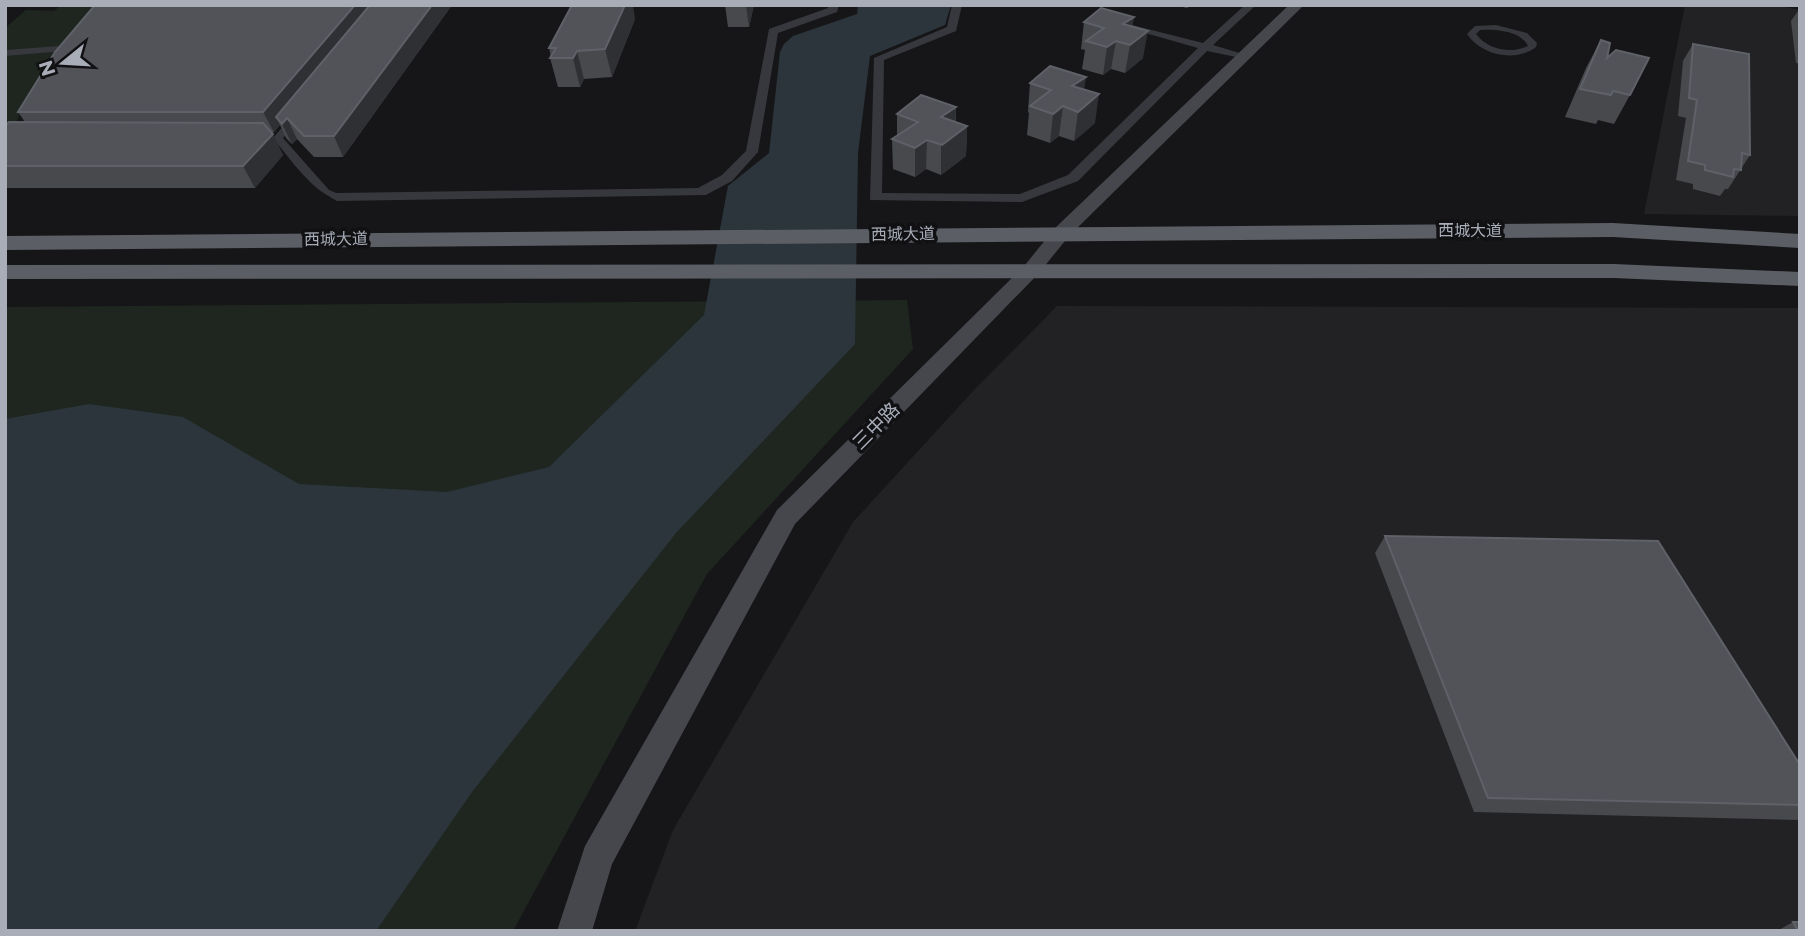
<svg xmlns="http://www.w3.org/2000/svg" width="1805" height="936" viewBox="0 0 1805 936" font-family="Montserrat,'Noto Sans SC',sans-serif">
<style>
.built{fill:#222225}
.green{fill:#1e261f}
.water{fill:#2c353c}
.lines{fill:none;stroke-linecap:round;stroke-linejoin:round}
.pedestrian{fill:#37383d;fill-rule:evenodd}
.minor{fill:#37383d;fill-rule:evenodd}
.secondary{fill:#45474d;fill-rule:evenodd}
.trunk{fill:#5b5e65;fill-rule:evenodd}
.wall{fill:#47494d}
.shaded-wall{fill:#2f3033}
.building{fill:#525359;stroke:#5f6168;stroke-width:2}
.labels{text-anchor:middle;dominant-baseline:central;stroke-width:7;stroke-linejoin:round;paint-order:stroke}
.far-street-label{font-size:16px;fill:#a8adb8;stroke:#111113}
.street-label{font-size:19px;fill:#a8adb8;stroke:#111113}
</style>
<rect width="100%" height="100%" fill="#161618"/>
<!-- built -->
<path class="built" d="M 1685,5 L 1775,5 L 1800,10 L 1800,216 L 1644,214 Z
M 1057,306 L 1800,308 L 1800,931 L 635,931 L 673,830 L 853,522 L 974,390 Z"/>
<!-- green -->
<path class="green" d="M 61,5 L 111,5 L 24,105 L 5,147 L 5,28 L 26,10 L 54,11 Z
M 907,300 L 913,349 L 707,574 L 513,931 L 5,931 L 5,307 Z"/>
<!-- water -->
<path class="water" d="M 858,5 L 951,5 L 945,25 L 870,56 L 858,153 L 855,344 L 676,533 L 472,792 L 376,931 L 5,931 L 5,419 L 89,404 L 183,417 L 299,484 L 447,492 L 549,467 L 704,315 L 728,186 L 769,153 L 780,52 L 784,44 L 793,36 L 857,14 Z"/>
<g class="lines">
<!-- pedestrian -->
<path class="pedestrian" d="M 1496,25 L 1527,33 L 1537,43 L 1536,47 C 1515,63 1481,55 1467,34 L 1475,26 ZM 1480,30 C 1496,29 1521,31 1528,46 C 1511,54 1488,50 1476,34 Z
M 73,45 L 76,46 L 76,50 L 5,56 L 5,50 Z
M 292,116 L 300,118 L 283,138 L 329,190 L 341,195 L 341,199 C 319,201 287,155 273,138 Z"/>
<!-- minor -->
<path class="minor" d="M 829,5 L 839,5 L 837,12 L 778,33 L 758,152 L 732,181 L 706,195 L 337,201 L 330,197 L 337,193 L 698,188 L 722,175 L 746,151 L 769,29 L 828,8 Z
M 952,5 L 962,5 L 956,31 L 884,60 L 882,193 L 1020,194 L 1068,175 L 1198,48 L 1124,27 L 1124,23 L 1203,43 L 1245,5 L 1256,5 L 1213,45 L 1246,55 L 1246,59 L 1207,51 L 1078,181 L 1022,202 L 870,200 L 874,58 L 947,27 Z"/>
<!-- secondary -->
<path class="secondary" d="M 1289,5 L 1304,5 L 1069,236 L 1039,273 L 795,524 L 612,864 L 592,931 L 557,931 L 585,846 L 777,510 L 1025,265 L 1055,228 Z"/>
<!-- trunk -->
<path class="trunk" d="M 1613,223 L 1800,234 L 1800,248 L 1613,237 L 5,250 L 5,236 Z
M 1614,264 L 1800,272 L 1800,286 L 1614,278 L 5,279 L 5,265 Z"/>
</g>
<!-- wall -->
<path class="wall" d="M 452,5 L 343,157 L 314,157 L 297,139 L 292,144 L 286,138 L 280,125 L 274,132 L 271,132 L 283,155 L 255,188 L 5,188 L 5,126 L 25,122 L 18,112 Z
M 725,5 L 754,5 L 749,27 L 728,27 Z
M 1174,5 L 1191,5 L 1187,8 Z
M 1800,8 L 1800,64 L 1796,63 L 1791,21 Z
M 1134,17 L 1132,27 L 1143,58 L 1125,73 L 1111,69 L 1103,75 L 1082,69 L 1085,50 L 1081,49 L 1084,22 Z
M 635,19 L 612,77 L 584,79 L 580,87 L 558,87 L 550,58 L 551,57 L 549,48 Z
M 1601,40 L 1607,58 L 1630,95 L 1614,124 L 1598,120 L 1596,124 L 1565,117 L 1586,68 Z
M 1693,44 L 1750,155 L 1728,189 L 1725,189 L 1720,196 L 1693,189 L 1693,184 L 1676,180 L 1686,118 L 1678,116 L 1683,61 Z
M 1030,83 L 1084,89 L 1095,123 L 1074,141 L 1059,136 L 1050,143 L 1027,135 L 1029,113 L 1028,112 Z
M 956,107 L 956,122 L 967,126 L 966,156 L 941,175 L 926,169 L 915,177 L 893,169 L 892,139 L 897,136 L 897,114 Z
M 1385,536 L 1800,765 L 1800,820 L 1474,812 L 1375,553 Z
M 1793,922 L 1800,931 L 1777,931 Z"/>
<!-- shaded-wall -->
<path class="shaded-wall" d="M 355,5 L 378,5 L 276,117 L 280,125 L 274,132 L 263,112 Z
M 432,5 L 452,5 L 343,157 L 334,136 Z
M 625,5 L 633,5 L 635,19 L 612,77 L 605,49 Z
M 746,5 L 754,5 L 749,27 Z
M 1134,17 L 1129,44 L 1123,24 Z
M 1148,31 L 1143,58 L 1125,73 L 1130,45 Z
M 1116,41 L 1111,69 L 1103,75 L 1107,47 Z
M 577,51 L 584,79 L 580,87 L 573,58 Z
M 1086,77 L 1082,105 L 1072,86 Z
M 1099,94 L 1095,123 L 1074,141 L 1078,112 Z
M 1063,106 L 1059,136 L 1050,143 L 1053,114 Z
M 956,107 L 955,135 L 967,126 L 966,156 L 941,175 L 941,117 Z
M 287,118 L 297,139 L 292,144 L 282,124 Z
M 273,134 L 283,155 L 255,188 L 243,166 Z
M 927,140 L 926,169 L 915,177 L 915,148 Z"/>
<!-- building -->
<path class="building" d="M 95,5 L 355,5 L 263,112 L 18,112 L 55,52 Z
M 370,5 L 432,5 L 334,136 L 304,136 L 287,118 L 282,124 L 276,117 Z
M 572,5 L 625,5 L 605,49 L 577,51 L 573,58 L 550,58 L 556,48 L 549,48 Z
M 1101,8 L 1134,17 L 1123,24 L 1148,31 L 1130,45 L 1116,41 L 1107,47 L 1086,41 L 1104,28 L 1084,22 Z
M 1601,40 L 1610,43 L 1607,58 L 1616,50 L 1649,58 L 1630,95 L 1613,91 L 1611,95 L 1580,89 Z
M 1693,44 L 1749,54 L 1750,155 L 1742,153 L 1741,170 L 1734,169 L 1733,177 L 1705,170 L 1705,165 L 1688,161 L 1697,100 L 1689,98 Z
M 1050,66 L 1086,77 L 1072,86 L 1099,94 L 1078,112 L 1063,106 L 1053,114 L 1030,106 L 1051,90 L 1030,83 Z
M 921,95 L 956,107 L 941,117 L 967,126 L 942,145 L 927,140 L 915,148 L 892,139 L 918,122 L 897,114 Z
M 9,122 L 263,123 L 273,134 L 243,166 L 5,166 L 5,126 Z
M 1385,536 L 1658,541 L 1800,765 L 1800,805 L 1488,798 Z
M 1793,922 L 1800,922 L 1800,931 L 1798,931 Z"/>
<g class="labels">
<!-- far-street labels -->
<g class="far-street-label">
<text x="1470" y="230">西城大道</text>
<text transform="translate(903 234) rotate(-1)">西城大道</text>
<text transform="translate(336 239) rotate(-1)">西城大道</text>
</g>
<!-- street labels -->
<g class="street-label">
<text transform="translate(876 426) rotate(-45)">三中路</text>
</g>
</g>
<!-- border -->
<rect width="1805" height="936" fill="none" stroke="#a8adb8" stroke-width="14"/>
<!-- north arrow -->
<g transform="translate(63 63) rotate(252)" stroke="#111113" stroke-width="5" paint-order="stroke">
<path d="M0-5L12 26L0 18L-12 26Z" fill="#a8adb8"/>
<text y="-10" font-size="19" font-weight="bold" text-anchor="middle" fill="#a8adb8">N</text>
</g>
</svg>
